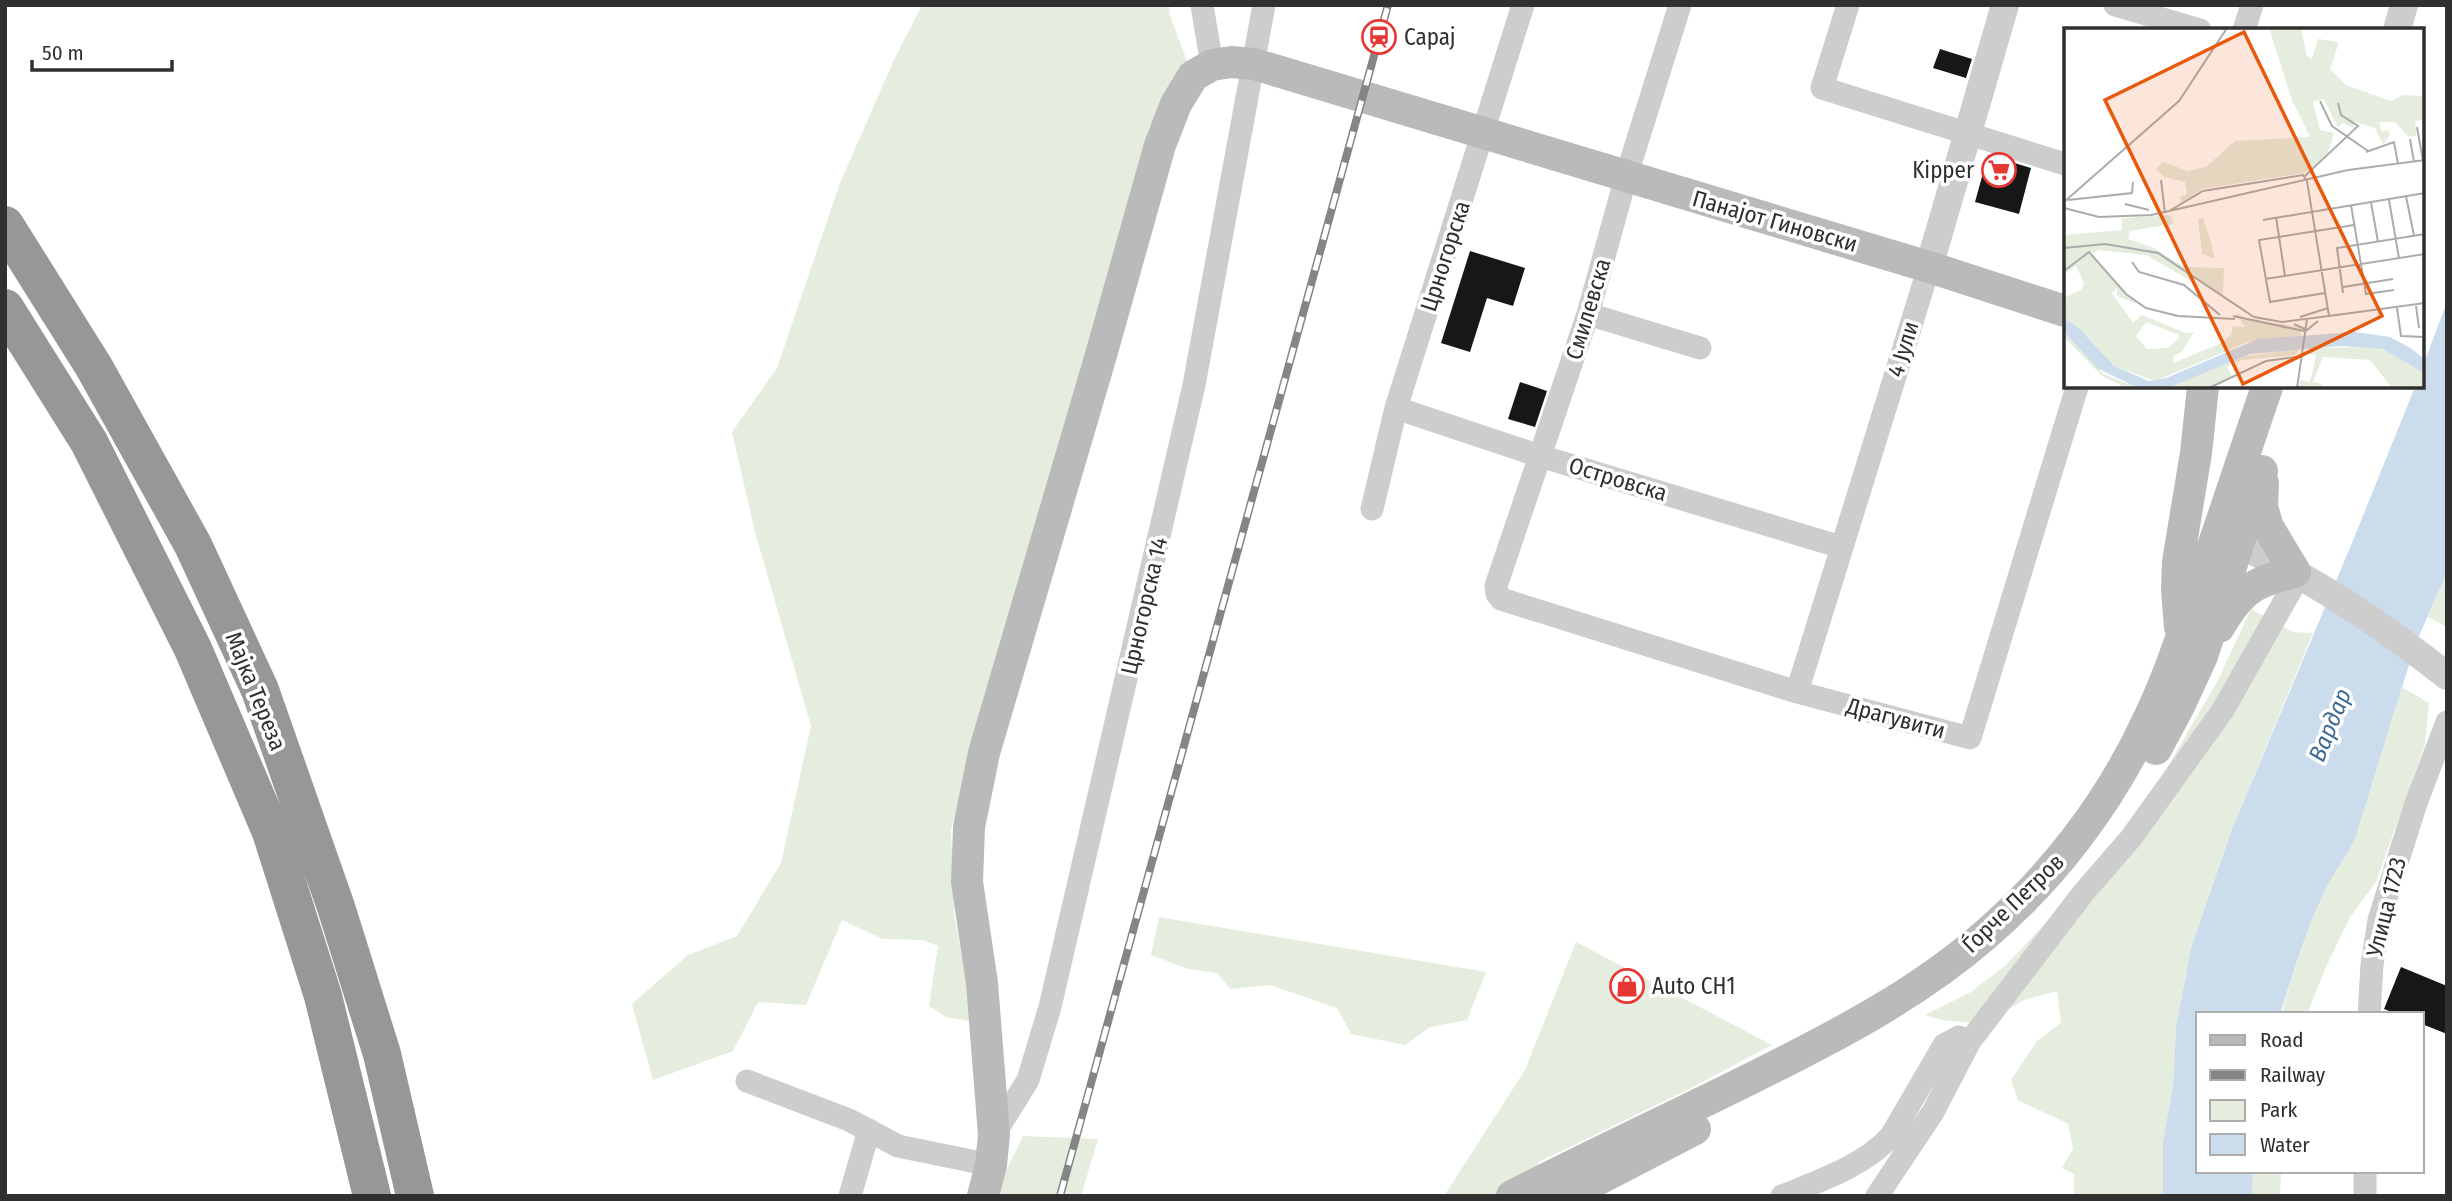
<svg xmlns="http://www.w3.org/2000/svg" width="2452" height="1201" viewBox="0 0 2452 1201" font-family="'Fira Sans Condensed',sans-serif">
<style>
.green{fill:#e5edde}
.water{fill:#cbdcec}
.building{fill:#171717}
.lines{fill:none;stroke-linecap:round;stroke-linejoin:round}
.minor{stroke:#cdcdcd;stroke-width:23}
.tertiary{stroke:#cdcdcd;stroke-width:28}
.secondary{stroke:#bababa;stroke-width:32}
.motorway{stroke:#979797;stroke-width:38}
.rail-casing{stroke:#858585;stroke-width:8}
.rail{stroke:#fff;stroke-width:5;stroke-dasharray:16;stroke-linecap:butt}
.labels{text-anchor:middle;dominant-baseline:central;stroke-width:7;stroke-linejoin:round;paint-order:stroke}
.poi-label{font-size:23px;fill:#303030;stroke:#fff;text-anchor:start}
.street-label{font-size:23px;fill:#303030;stroke:#fff}
.water-label{font-size:24px;font-style:italic;fill:#3d6a92;stroke:#fff}
.inset-road{fill:none;stroke:#acacac;stroke-width:2}
.view{fill:#e8590c;fill-opacity:0.15;stroke:#e8590c;stroke-width:3.5}
.inset-edge{fill:none;stroke:#303030;stroke-width:3.5}
</style>
<rect width="100%" height="100%" fill="#fff"/>
<!-- green -->
<path class="green" d="M 922,5 L 1170,5 L 1169,13 L 1187,61 L 1169,87 L 1149,127 L 1131,189 L 1109,285 L 1062,432 L 1045,508 L 970,757 L 951,829 L 954,914 L 974,1022 L 946,1017 L 929,1006 L 938,946 L 923,940 L 882,939 L 842,920 L 806,1005 L 758,1002 L 733,1051 L 653,1080 L 632,1004 L 688,955 L 737,936 L 781,863 L 811,726 L 755,532 L 732,432 L 777,368 L 840,183 L 894,60 Z
M 2447,573 L 2447,627 L 2428,617 Z
M 2251,609 L 2293,632 L 2313,633 L 2232,829 L 2191,948 L 2176,1027 L 2173,1086 L 2163,1141 L 2163,1196 L 2074,1196 L 2074,1174 L 2062,1168 L 2073,1148 L 2068,1124 L 2018,1100 L 2011,1080 L 2037,1041 L 2061,1023 L 2057,991 L 2024,1000 L 1984,1024 L 1942,1020 L 1925,1015 L 1971,992 L 2006,965 L 2107,858 L 2150,797 L 2218,680 Z
M 2402,687 L 2429,703 L 2425,744 L 2376,882 L 2350,917 L 2326,967 L 2307,1014 L 2281,1014 C 2294,972 2306,928 2326,889 C 2335,870 2348,855 2356,836 Z
M 1159,917 L 1486,972 L 1467,1020 L 1430,1027 L 1405,1045 L 1351,1034 L 1337,1008 L 1270,985 L 1230,989 L 1217,973 L 1188,969 L 1151,955 Z
M 1576,942 L 1772,1045 L 1689,1089 L 1539,1162 L 1531,1179 L 1551,1196 L 1444,1196 L 1525,1070 Z
M 1023,1136 L 1098,1139 L 1081,1196 L 994,1196 Z
M 2253,1171 L 2281,1171 L 2280,1196 L 2252,1196 Z"/>
<!-- water -->
<path class="water" d="M 2447,302 L 2447,573 L 2418,638 L 2402,687 L 2356,836 C 2348,855 2335,870 2326,889 C 2306,928 2294,972 2280,1014 L 2198,1014 L 2198,1171 L 2253,1171 L 2252,1196 L 2163,1196 L 2163,1141 L 2173,1086 L 2176,1027 L 2191,948 L 2232,829 L 2354,538 L 2415,387 L 2422,387 L 2422,368 Z"/>
<!-- building -->
<path class="building" d="M 1940,49 L 1972,59 L 1966,78 L 1933,68 Z
M 1988,155 L 2031,168 L 2019,214 L 1975,202 Z
M 1470,251 L 1525,268 L 1513,306 L 1487,298 L 1470,352 L 1441,343 Z
M 1520,382 L 1547,391 L 1535,427 L 1508,419 Z
M 2401,967 L 2447,986 L 2447,1034 L 2422,1024 L 2422,1014 L 2397,1014 L 2384,1009 Z"/>
<g class="lines">
<!-- minor -->
<path class="minor" d="M 1202,5 L 1212,65
M 1680,5 L 1626,177 L 1588,314 L 1496,586 L 1497,594 L 1501,599 L 1797,692 L 1970,738 L 2077,387
M 1848,5 L 1822,88 L 2065,164
M 2115,5 L 2200,30
M 2244,30 L 2252,5
M 1588,314 L 1700,348
M 1396,408 L 1540,456 L 1841,547
M 1372,509 L 1396,408 L 1523,5
M 1797,692 L 1929,267
M 2369,1014 L 2372,965 L 2379,920 L 2416,803 L 2447,722
M 747,1081 L 849,1120 L 898,1146 L 991,1165
M 994,1135 L 1028,1080 L 1050,1007 L 1194,385 L 1264,5
M 850,1196 L 869,1130
M 1782,1196 C 1819,1181 1864,1166 1891,1136 L 1944,1045 L 1959,1037 L 1970,1041 L 2084,892 L 2131,838 L 2223,710 L 2300,574
M 1877,1196 L 1933,1112 L 1970,1041
M 2365,1196 L 2365,1171"/>
<!-- tertiary -->
<path class="tertiary" d="M 2397,30 L 2404,5
M 1929,267 L 2005,5
M 2218,535 C 2301,570 2376,620 2447,676"/>
<!-- secondary -->
<path class="secondary" d="M 2180,627 L 2177,590 L 2178,562 L 2196,453 L 2203,387
M 2219,627 C 2241,589 2254,582 2295,572 L 2268,527 L 2262,507 L 2263,483
M 2156,749 L 2179,706 L 2202,656 L 2262,471
M 983,1196 L 991,1165 L 994,1135 L 982,983 L 967,882 L 969,827 L 984,753 L 1101,355 L 1160,145 L 1176,104 L 1193,76 L 1212,65 L 1231,62 L 1254,64 L 1929,267 L 2065,311
M 1512,1196 C 1594,1154 1678,1115 1760,1074 C 1838,1035 1917,994 1984,936 C 2053,877 2111,801 2149,718 C 2168,679 2181,638 2195,598 C 2220,528 2243,457 2267,387
M 1566,1196 L 1695,1129"/>
<!-- motorway -->
<path class="motorway" d="M 5,225 L 94,367 L 193,545 L 260,690 L 336,907 L 382,1054 L 415,1196
M 5,308 L 89,442 L 193,649 L 271,832 L 323,996 L 372,1196"/>
<!-- rail casing -->
<g class="rail-casing">
<path id="rail" d="M 1060,1196 L 1388,5"/>
</g>
<!-- rail -->
<use href="#rail" class="rail"/>
</g>
<!-- icons -->
<defs>
<g id="station-ring" transform="scale(1.75)"><circle r="9.5" fill="#fff" stroke="#e53734" stroke-width="1.5"/><path d="M-3-6H3Q5-6 5-4V2Q5 4 3 4L4.5 6H3L1.5 4h-3L-3 6H-4.5L-3 4Q-5 4-5 2V-4Q-5-6-3-6ZM-3.5-4v3h7v-3ZM-3.5 1v1.5H-2V1ZM2 1v1.5H3.5V1Z" fill="#e53734"/></g>
<g id="supermarket-ring" transform="scale(1.75)"><circle r="9.5" fill="#fff" stroke="#e53734" stroke-width="1.5"/><path d="M-6-5.5h2.5l.6 2H6L4.5 2H-2.5L-4.4-4H-6ZM-1.5 3.2a1.3 1.3 0 1 0 .1 0ZM3 3.2a1.3 1.3 0 1 0 .1 0Z" fill="#e53734"/></g>
<g id="shop-ring" transform="scale(1.75)"><circle r="9.5" fill="#fff" stroke="#e53734" stroke-width="1.5"/><path d="M-5-2.5h2.3a2.7 3.5 0 0 1 5.4 0H5L5.5 6h-11ZM-1.5-2.5h3a1.5 2.3 0 0 0-3 0Z" fill="#e53734"/></g>
</defs>
<g fill-rule="evenodd">
<use href="#station-ring" x="1379" y="37"/>
<use href="#supermarket-ring" x="1999" y="170"/>
<use href="#shop-ring" x="1627" y="986"/>
</g>
<g class="labels">
<!-- poi labels -->
<g class="poi-label">
<text x="1404" y="37">Сарај</text>
<text x="1974" y="170" text-anchor="end">Kipper</text>
<text x="1652" y="986">Auto CH1</text>
</g>
<!-- street labels -->
<g class="street-label">
<text transform="translate(1775 221) rotate(16)">Панајот Гиновски</text>
<text transform="translate(1445 256) rotate(-72)">Црногорска</text>
<text transform="translate(1588 309) rotate(-73)">Смилевска</text>
<text transform="translate(1903 349) rotate(-73)">4 Јули</text>
<text transform="translate(1618 479) rotate(17)">Островска</text>
<text transform="translate(1144 606) rotate(-77)">Црногорска 14</text>
<text transform="translate(256 691) rotate(68)">Мајка Тереза</text>
<text transform="translate(1896 718) rotate(15)">Драгувити</text>
<text transform="translate(2013 903) rotate(-44)">Ѓорче Петров</text>
<text transform="translate(2386 907) rotate(-76)">Улица 1723</text>
</g>
<!-- water labels -->
<g class="water-label">
<text transform="translate(2330 725) rotate(-68)">Вардар</text>
</g>
</g>
<!-- overview -->
<g transform="translate(2064 28)">
<rect width="360" height="360" fill="#fff"/>
<path d="M 205,0 L 237,0 L 243,28 L 248,31 L 254,11 L 275,14 L 266,41 L 282,57 L 327,73 L 339,67 L 360,68 L 360,92 L 351,93 L 353,107 L 345,109 L 331,94 L 315,94 L 318,104 L 324,102 L 326,107 L 319,117 L 311,100 L 288,93 L 290,100 L 278,95 L 274,100 L 260,71 L 249,74 L 256,102 L 270,105 L 264,125 L 252,138 L 240,145 L 138,161 L 117,175 L 116,169 L 123,166 L 121,154 L 100,149 L 92,141 L 99,134 L 124,143 L 142,139 L 171,113 L 246,109 L 228,72 ZM 106,187 L 110,196 L 66,203 L 64,211 L 88,219 L 120,239 L 160,240 L 159,268 L 130,248 L 129,254 L 82,227 L 35,222 L 26,226 L 73,276 L 53,268 L 53,260 L 48,265 L 69,295 L 78,287 L 122,305 L 130,304 L 118,324 L 109,328 L 109,335 L 155,316 L 167,307 L 169,298 L 181,299 L 171,284 L 182,291 L 237,299 L 237,308 L 184,314 L 91,353 L 50,338 L 14,299 L 0,290 L 0,270 L 17,262 L 20,255 L 12,238 L 0,246 L 0,207 L 58,202 L 58,190 ZM 82,294 L 115,307 L 115,310 L 104,320 L 83,321 L 72,308 ZM 139,190 L 146,211 L 151,231 L 138,226 L 134,191 ZM 0,303 L 40,346 L 74,360 L 58,358 L 38,348 L 0,309 ZM 312,319 L 348,334 L 360,345 L 360,360 L 328,360 L 306,332 L 259,329 L 249,354 L 258,356 L 258,360 L 235,360 L 236,352 L 245,354 L 248,347 L 252,327 L 245,326 L 246,320 ZM 236,321 L 231,327 L 178,332 L 163,339 L 169,349 L 145,360 L 100,360 L 182,328 Z" fill="#e5edde" fill-rule="evenodd"/>
<path d="M 0,290 L 14,299 L 50,338 L 85,353 L 102,350 L 194,311 L 291,304 L 326,309 L 348,321 L 360,331 L 360,345 L 319,321 L 278,318 L 186,326 L 106,359 L 74,360 L 33,340 L 0,303 Z" fill="#cbdcec"/>
<path class="inset-road" d="M 256,73 L 268,98 L 304,123M 353,99 L 359,133M 346,111 L 350,134M 302,124 L 330,114 L 334,136M 241,148 L 294,98 L 277,87 L 274,75M 97,152 L 101,185M 342,168 L 350,208M 4,172 L 68,165 L 69,154M 325,172 L 335,230M 0,174 L 115,73 L 163,0M 307,174 L 314,214M 61,176 L 85,182M 287,177 L 302,266 L 330,262M 0,180 L 35,189 L 87,187 L 105,183 L 139,163 L 239,147 L 243,153 L 265,288 L 218,294 L 190,289 L 94,225 L 41,216M 105,183 L 284,142 L 361,132M 212,189 L 221,248M 199,192 L 361,165M 0,220 L 41,216M 68,234 L 75,244 L 120,257 L 156,287M 0,243 L 25,224 L 62,266 L 82,280 L 114,288 L 171,291M 201,251 L 361,226M 279,259 L 329,251M 261,265 L 206,274 L 195,212 L 290,197M 279,265 L 273,220 L 361,206M 352,278 L 355,300M 333,280 L 337,308 L 361,309M 169,288 L 240,303M 265,288 L 361,275M 236,289 L 264,280M 230,296 L 243,302 L 254,293M 145,360 L 202,333 L 239,328M 233,360 L 243,291"/>
<path class="view" d="M 180,4 L 318,288 L 179,356 L 41,72 Z"/>
<rect width="360" height="360" class="inset-edge"/>
</g>
<!-- border -->
<rect width="2452" height="1201" fill="none" stroke="#303030" stroke-width="14"/>
<!-- legend -->
<rect x="2196" y="1012" width="228" height="161" fill="#ffffff" stroke="#acacac" stroke-width="2"/>
<rect x="2210" y="1035" width="35" height="10" fill="#bababa" stroke="#acacac" stroke-width="2"/>
<text x="2260" y="1047" font-size="21" fill="#303030">Road</text>
<rect x="2210" y="1070" width="35" height="10" fill="#858585" stroke="#acacac" stroke-width="2"/>
<text x="2260" y="1082" font-size="21" fill="#303030">Railway</text>
<rect x="2210" y="1100" width="35" height="21" fill="#e5edde" stroke="#acacac" stroke-width="2"/>
<text x="2260" y="1117" font-size="21" fill="#303030">Park</text>
<rect x="2210" y="1134" width="35" height="21" fill="#cbdcec" stroke="#acacac" stroke-width="2"/>
<text x="2260" y="1152" font-size="21" fill="#303030">Water</text>
<!-- scale -->
<path d="M32 60v10h140v-10" fill="none" stroke="#303030" stroke-width="3.5"/>
<text x="42" y="60" font-size="21" fill="#303030" stroke="#ffffff" stroke-width="5" paint-order="stroke">50 m</text>
</svg>
